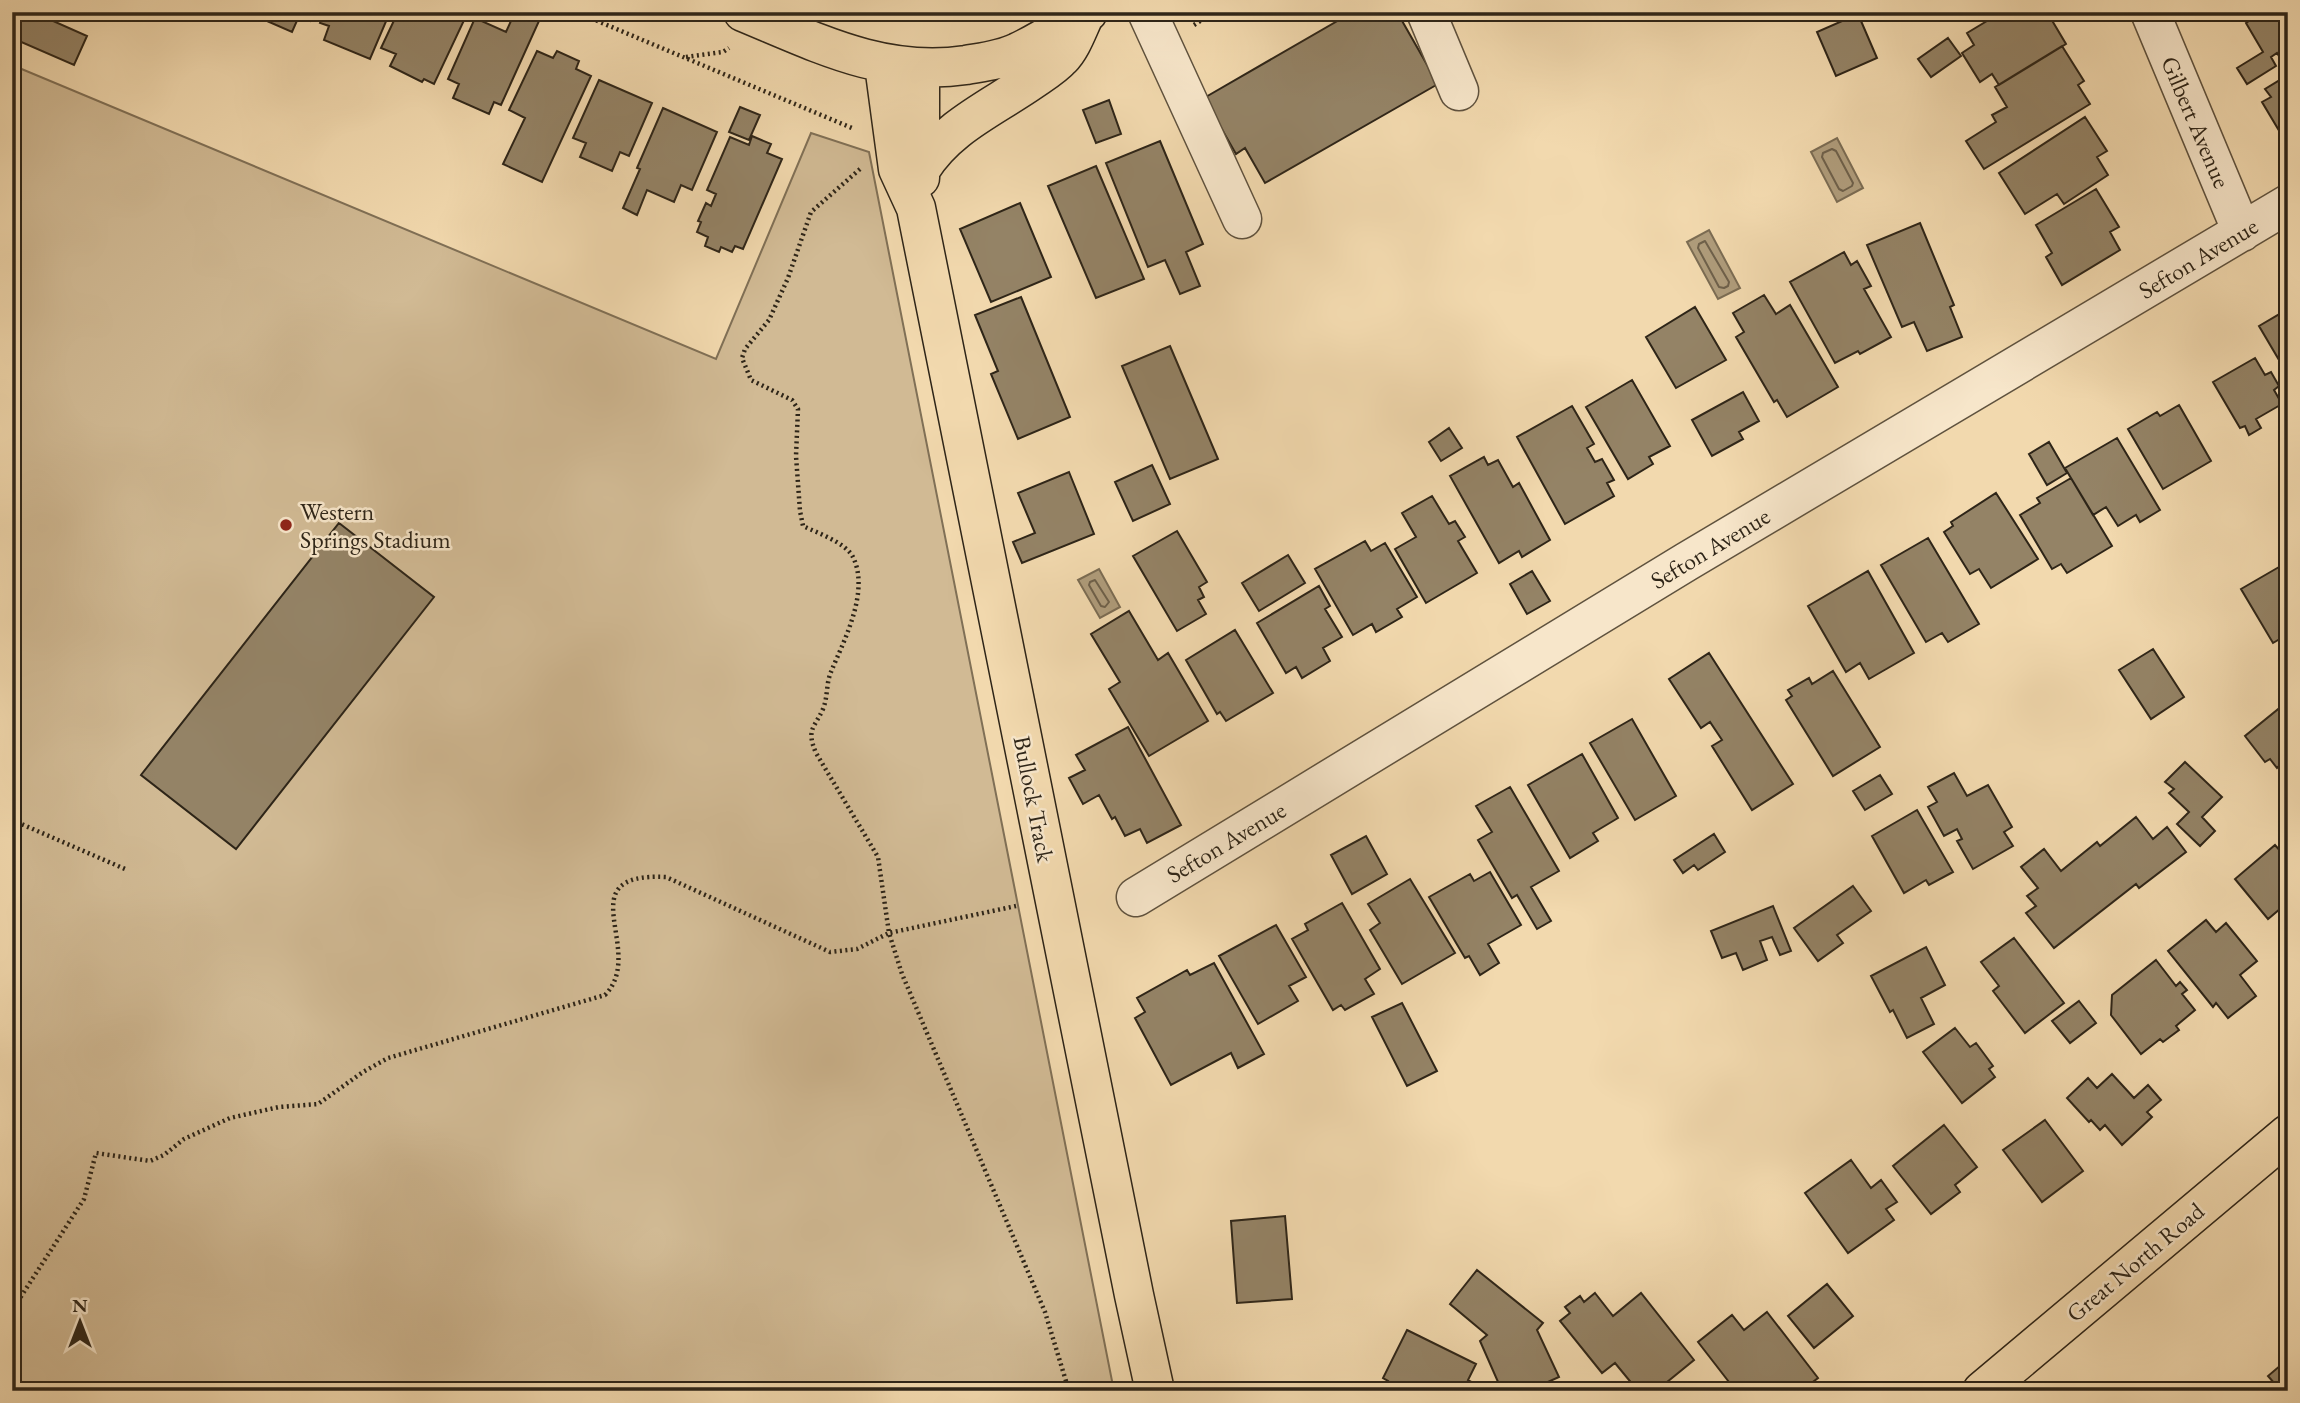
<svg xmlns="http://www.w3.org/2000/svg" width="2300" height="1403" viewBox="0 0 2300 1403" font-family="'EB Garamond',serif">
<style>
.green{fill:#d1ba94;stroke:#807056;stroke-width:2}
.water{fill:#af9c7b;stroke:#7b6c53;stroke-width:2}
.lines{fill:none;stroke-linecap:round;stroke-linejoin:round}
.shore{stroke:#6e604a;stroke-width:2}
.building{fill:#948366;stroke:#2e2518;stroke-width:2}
.minor-casing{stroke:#5f523e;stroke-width:41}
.major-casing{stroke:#2e2518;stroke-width:41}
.path{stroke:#2e2518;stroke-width:4.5;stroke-dasharray:2 3.5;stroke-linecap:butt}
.minor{stroke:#f7e6ca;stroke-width:38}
.major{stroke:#f2d9ae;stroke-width:38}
.poi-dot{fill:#8f2418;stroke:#f7e6ca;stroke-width:2.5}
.labels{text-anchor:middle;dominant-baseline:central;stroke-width:5;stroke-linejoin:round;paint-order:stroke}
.street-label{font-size:24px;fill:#2e2518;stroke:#f7e6ca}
.poi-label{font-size:24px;fill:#2e2518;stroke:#f7e6ca;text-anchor:start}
</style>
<rect width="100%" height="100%" fill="#f2d9ae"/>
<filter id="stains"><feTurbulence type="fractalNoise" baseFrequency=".00286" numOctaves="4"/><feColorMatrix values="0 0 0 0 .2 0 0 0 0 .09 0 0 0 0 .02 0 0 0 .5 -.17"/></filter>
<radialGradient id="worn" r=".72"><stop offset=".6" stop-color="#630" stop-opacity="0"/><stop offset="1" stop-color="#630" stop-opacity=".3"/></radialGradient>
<!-- green -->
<path class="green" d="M 12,65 L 716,359 L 811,133 L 869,152 L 1114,1391 L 12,1391 Z"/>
<!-- water -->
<path class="water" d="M 1837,138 L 1863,188 L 1837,202 L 1811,152 Z
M 1709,230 L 1740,288 L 1718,299 L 1687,242 Z
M 1099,569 L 1120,607 L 1100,618 L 1078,580 Z"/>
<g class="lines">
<!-- shore -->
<path class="shore" d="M 1832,149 L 1836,151 L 1853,183 L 1852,186 L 1843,191 L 1839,189 L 1822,157 L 1823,153 Z
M 1705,241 L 1729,282 L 1728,286 L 1724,288 L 1719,287 L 1698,248 L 1699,244 Z
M 1095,580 L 1109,602 L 1105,607 L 1101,606 L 1089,585 L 1090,582 Z"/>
</g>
<!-- building -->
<path class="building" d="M 23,12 L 33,12 L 87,36 L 74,65 L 12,38 Z
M 263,12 L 314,12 L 310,21 L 299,16 L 292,32 L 260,18 Z
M 324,12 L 390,12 L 370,59 L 324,40 L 329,26 L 320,23 Z
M 398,12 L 463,12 L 467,14 L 434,84 L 424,79 L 422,82 L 390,66 L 396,54 L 381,48 Z
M 515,12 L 521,12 L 539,21 L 501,105 L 494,102 L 489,114 L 453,98 L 459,84 L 448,79 L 475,18 L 506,32 Z
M 1353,12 L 1397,12 L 1438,84 L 1265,183 L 1245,148 L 1236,154 L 1204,98 Z
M 2002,12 L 2047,12 L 2066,44 L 1999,85 L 1992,74 L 1980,82 L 1962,53 L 1974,45 L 1967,33 Z
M 2262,12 L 2288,12 L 2288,66 L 2286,67 L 2277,53 L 2271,57 L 2276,66 L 2247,84 L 2237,68 L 2263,52 L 2246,23 Z
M 1858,14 L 1877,58 L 1836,76 L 1817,32 Z
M 1948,38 L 1961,56 L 1931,77 L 1918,59 Z
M 2062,46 L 2084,81 L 2078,85 L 2090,104 L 1984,169 L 1966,141 L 1996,122 L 1992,115 L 2007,107 L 1995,87 Z
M 537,51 L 553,58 L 557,51 L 579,61 L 576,69 L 591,76 L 542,182 L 503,164 L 525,118 L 509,110 Z
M 2288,75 L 2288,144 L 2287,144 L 2262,102 L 2271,97 L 2265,89 Z
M 599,80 L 652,103 L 629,156 L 620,152 L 612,171 L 580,157 L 586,143 L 573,138 Z
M 1109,100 L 1121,134 L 1096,143 L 1083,110 Z
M 740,107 L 760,115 L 749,140 L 729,132 Z
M 663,108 L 717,132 L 692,190 L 681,185 L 674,202 L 647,190 L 637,215 L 623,208 L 640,169 L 637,168 Z
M 2085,117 L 2107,151 L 2097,157 L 2108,175 L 2064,204 L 2057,194 L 2025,214 L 1999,173 Z
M 752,136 L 771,144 L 767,153 L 782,159 L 743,249 L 735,246 L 732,252 L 721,247 L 719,252 L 705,246 L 708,237 L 697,232 L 701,222 L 698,221 L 706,203 L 711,206 L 716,194 L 707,190 L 730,137 L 749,145 Z
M 1160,141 L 1203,244 L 1186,252 L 1200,286 L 1180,294 L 1165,260 L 1148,267 L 1106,163 Z
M 1096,166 L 1144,279 L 1096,298 L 1048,186 Z
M 2096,189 L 2119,227 L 2110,232 L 2120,250 L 2062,285 L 2046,257 L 2052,253 L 2036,225 Z
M 1020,203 L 1051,277 L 991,302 L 960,229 Z
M 1920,223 L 1954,305 L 1950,307 L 1962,337 L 1927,351 L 1914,322 L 1902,327 L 1867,245 Z
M 1844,252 L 1851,265 L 1857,261 L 1871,286 L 1864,289 L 1891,337 L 1860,354 L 1858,351 L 1835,363 L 1790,282 Z
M 1764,295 L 1776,314 L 1790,305 L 1838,387 L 1787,417 L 1777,400 L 1774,402 L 1736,337 L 1744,332 L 1733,313 Z
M 1021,297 L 1070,417 L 1018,439 L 991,374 L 998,371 L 975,315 Z
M 1695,307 L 1726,360 L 1676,388 L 1646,337 Z
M 2288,309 L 2288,361 L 2282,365 L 2259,326 Z
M 1170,346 L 1218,459 L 1170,479 L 1122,366 Z
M 2255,358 L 2265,375 L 2271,372 L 2279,386 L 2274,390 L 2282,404 L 2256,419 L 2261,428 L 2249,435 L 2245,426 L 2240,428 L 2213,382 Z
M 1632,380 L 1670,446 L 1649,457 L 1653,464 L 1628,479 L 1586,407 Z
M 1743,392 L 1759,421 L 1739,432 L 1743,439 L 1712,456 L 1692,420 Z
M 2179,405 L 2211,461 L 2163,489 L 2128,429 L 2157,412 L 2160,416 Z
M 1572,406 L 1594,444 L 1587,448 L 1595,462 L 1602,459 L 1614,480 L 1607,483 L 1614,496 L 1565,524 L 1517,437 Z
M 1449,428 L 1462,448 L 1441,461 L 1429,442 Z
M 2117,438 L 2160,510 L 2140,522 L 2136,515 L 2118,526 L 2106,507 L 2093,515 L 2065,468 Z
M 2049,442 L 2067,473 L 2047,485 L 2029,454 Z
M 1484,457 L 1488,465 L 1498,460 L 1513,487 L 1519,483 L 1550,540 L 1522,557 L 1519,551 L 1499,563 L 1450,476 Z
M 1152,465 L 1170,504 L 1133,521 L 1115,482 Z
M 1069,472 L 1094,534 L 1022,563 L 1013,542 L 1035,533 L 1018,493 Z
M 2071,478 L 2112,546 L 2067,573 L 2061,564 L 2052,569 L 2020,515 L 2040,503 L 2037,498 Z
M 1996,493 L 2038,559 L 1991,588 L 1979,569 L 1970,574 L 1944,532 L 1953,526 L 1951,522 Z
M 1432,496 L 1449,524 L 1455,521 L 1465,537 L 1458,541 L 1477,573 L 1426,603 L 1395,549 L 1416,537 L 1402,513 Z
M 339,523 L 434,597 L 236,849 L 141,775 Z
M 1177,531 L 1207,582 L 1199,587 L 1204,597 L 1198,600 L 1206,614 L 1177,631 L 1133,556 Z
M 1928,538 L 1979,624 L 1948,642 L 1942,633 L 1926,642 L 1881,565 Z
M 1365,541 L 1371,551 L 1385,543 L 1417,597 L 1397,609 L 1402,617 L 1376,632 L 1372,624 L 1353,635 L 1315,569 Z
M 1288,555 L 1305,583 L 1259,611 L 1242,583 Z
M 2279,567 L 2288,582 L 2288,634 L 2273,643 L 2241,589 Z
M 1532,571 L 1550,601 L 1527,614 L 1510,584 Z
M 1868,571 L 1914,653 L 1869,679 L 1860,663 L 1846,672 L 1808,606 Z
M 1319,586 L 1330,606 L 1325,609 L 1342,637 L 1323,648 L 1330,661 L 1302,678 L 1296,667 L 1286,673 L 1257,623 Z
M 1129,611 L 1158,660 L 1168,653 L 1208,721 L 1149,756 L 1109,689 L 1120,682 L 1091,634 Z
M 1235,630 L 1273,693 L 1226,721 L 1220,712 L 1217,714 L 1186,660 Z
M 2153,649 L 2184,697 L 2151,719 L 2119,670 Z
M 1709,653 L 1793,784 L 1752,810 L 1712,746 L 1722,740 L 1710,722 L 1701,728 L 1669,679 Z
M 1833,671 L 1880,747 L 1833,776 L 1786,700 L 1792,696 L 1788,690 L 1809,678 L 1812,684 Z
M 2282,706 L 2288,713 L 2288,774 L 2280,765 L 2277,768 L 2270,759 L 2265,762 L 2245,736 Z
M 1632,719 L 1676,796 L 1635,820 L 1590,743 Z
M 1128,727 L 1181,825 L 1147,843 L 1140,829 L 1125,836 L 1115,817 L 1112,819 L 1099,795 L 1083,804 L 1069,778 L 1085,770 L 1076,755 Z
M 1582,754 L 1618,818 L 1593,833 L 1598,841 L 1570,858 L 1528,785 Z
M 2185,762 L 2222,797 L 2202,817 L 2215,831 L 2200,846 L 2177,824 L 2189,812 L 2169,793 L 2174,789 L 2165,782 Z
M 1954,773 L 1967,796 L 1988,785 L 2012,827 L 2004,832 L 2013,846 L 1973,869 L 1957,841 L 1962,839 L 1957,829 L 1944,836 L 1928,807 L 1937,802 L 1928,787 Z
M 1880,775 L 1892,794 L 1865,810 L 1853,791 Z
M 1510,787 L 1559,871 L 1531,887 L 1551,921 L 1537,929 L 1517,895 L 1512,898 L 1478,840 L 1492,832 L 1476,806 Z
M 1917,810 L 1953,872 L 1929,885 L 1926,880 L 1904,893 L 1872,836 Z
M 2136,817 L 2153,839 L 2167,827 L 2186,852 L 2139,888 L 2136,884 L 2054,948 L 2026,913 L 2036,906 L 2027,896 L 2038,888 L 2021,867 L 2044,849 L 2061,871 L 2097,842 L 2100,846 Z
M 1714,834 L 1725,852 L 1698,870 L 1694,865 L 1683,873 L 1674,860 Z
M 1366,836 L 1387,874 L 1352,894 L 1331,855 Z
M 2275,845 L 2288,860 L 2288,919 L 2280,909 L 2268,919 L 2235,879 Z
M 1490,872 L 1521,925 L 1488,944 L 1499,963 L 1480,975 L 1469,956 L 1465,958 L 1429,897 L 1470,874 L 1474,881 Z
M 1410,879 L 1455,953 L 1402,984 L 1370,930 L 1380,923 L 1368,904 Z
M 1853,886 L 1871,911 L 1837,935 L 1843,943 L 1818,961 L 1794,928 Z
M 1342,903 L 1380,969 L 1365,979 L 1374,994 L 1345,1010 L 1341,1005 L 1333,1010 L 1292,939 L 1308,930 L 1305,924 Z
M 1773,906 L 1791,951 L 1780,955 L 1772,937 L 1760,941 L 1767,960 L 1743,970 L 1736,953 L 1722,958 L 1711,931 Z
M 2206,920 L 2216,932 L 2226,923 L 2257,961 L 2240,975 L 2256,996 L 2228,1018 L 2216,1003 L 2213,1007 L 2168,951 Z
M 1276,925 L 1306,977 L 1289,986 L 1298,1001 L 1258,1024 L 1219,956 Z
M 2014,938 L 2064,1003 L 2025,1033 L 1993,991 L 1999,986 L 1981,962 Z
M 1926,947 L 1945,985 L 1921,998 L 1934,1024 L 1907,1038 L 1893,1010 L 1890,1012 L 1871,976 Z
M 2156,960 L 2176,986 L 2180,982 L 2187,990 L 2182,994 L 2195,1010 L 2176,1026 L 2179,1030 L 2163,1042 L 2160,1039 L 2141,1054 L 2111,1015 L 2112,995 Z
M 1214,963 L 1264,1054 L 1238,1068 L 1231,1053 L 1171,1085 L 1135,1018 L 1145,1012 L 1137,998 L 1187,970 L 1190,975 Z
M 2079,1001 L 2096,1023 L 2070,1043 L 2052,1021 Z
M 1402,1003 L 1437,1071 L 1407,1086 L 1372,1017 Z
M 1955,1028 L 1970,1047 L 1976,1043 L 1993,1066 L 1989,1069 L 1995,1077 L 1962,1103 L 1923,1052 Z
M 2112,1074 L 2134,1098 L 2148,1085 L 2161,1100 L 2147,1112 L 2152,1117 L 2122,1145 L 2105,1125 L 2100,1130 L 2091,1120 L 2089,1122 L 2067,1098 L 2088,1078 L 2097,1088 Z
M 2045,1120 L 2083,1171 L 2042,1202 L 2003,1150 Z
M 1944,1125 L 1977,1167 L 1955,1185 L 1960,1192 L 1931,1214 L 1893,1166 Z
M 1851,1160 L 1871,1188 L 1881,1180 L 1897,1202 L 1886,1209 L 1894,1220 L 1848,1253 L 1805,1193 Z
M 1285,1216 L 1292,1299 L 1237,1303 L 1231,1221 Z
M 1477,1270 L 1543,1323 L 1537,1330 L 1559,1377 L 1528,1391 L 1502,1391 L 1480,1341 L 1487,1335 L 1450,1304 Z
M 1827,1284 L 1853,1316 L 1814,1348 L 1788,1316 Z
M 1595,1293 L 1613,1316 L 1641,1293 L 1694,1360 L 1656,1391 L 1638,1391 L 1615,1363 L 1602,1373 L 1560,1321 L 1570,1313 L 1565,1307 L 1580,1296 L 1584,1302 Z
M 1767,1312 L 1818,1378 L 1801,1391 L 1736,1391 L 1698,1342 L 1732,1315 L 1744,1330 Z
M 1407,1330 L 1476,1364 L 1468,1380 L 1477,1385 L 1474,1391 L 1398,1391 L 1386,1385 L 1388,1381 L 1383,1378 Z
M 2288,1359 L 2288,1391 L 2281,1391 L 2268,1376 Z"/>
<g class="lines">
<!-- minor casing -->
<g class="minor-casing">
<path id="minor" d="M 1147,12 L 1242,219
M 1426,12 L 1459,91
M 2150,12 L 2242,232
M 1136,897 L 1686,562 L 2288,204"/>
</g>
<!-- major casing -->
<g class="major-casing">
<path id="major" d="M 743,12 C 818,43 883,77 966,65 C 983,62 1002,60 1018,52 C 1042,41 1065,25 1088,12
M 884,65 L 898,169 L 916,208 L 1134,1295 L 1155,1391
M 921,169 C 947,127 992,108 1031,81 C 1041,74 1053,67 1061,58 C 1072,47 1078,28 1085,14
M 920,178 L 920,68
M 1982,1391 L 2288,1134"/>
</g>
<!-- path -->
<path class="path" d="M 576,12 L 852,128
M 1194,25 L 1214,12
M 686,57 L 723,52 L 729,48
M 860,169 L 811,212 L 788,278 L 769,320 L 745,349 L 742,358 L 751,380 L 792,400 L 798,409 L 796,456 L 800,511 L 803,526 C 818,533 846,543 853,557 C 870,592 844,640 831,672 C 826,683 828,697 823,709 C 814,729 806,729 816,753 L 878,857 L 889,933 L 1016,906
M 12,820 L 125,869
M 12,1304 L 20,1298 L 84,1199 L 96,1153 L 150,1161 L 164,1155 L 184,1139 L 230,1118 L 279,1107 L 318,1104 L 363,1072 L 388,1058 L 605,995 C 648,951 565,872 666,877 L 830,952 L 857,949 L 889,933 L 902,974 L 1045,1312 L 1069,1391"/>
<!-- minor -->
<use href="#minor" class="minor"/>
<!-- major -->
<use href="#major" class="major"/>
</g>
<!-- markers -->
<circle class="poi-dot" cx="286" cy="525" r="7"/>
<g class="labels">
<!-- street labels -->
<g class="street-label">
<text transform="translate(2196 122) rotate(67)">Gilbert Avenue</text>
<text transform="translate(2198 258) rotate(-31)">Sefton Avenue</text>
<text transform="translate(1710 548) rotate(-31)">Sefton Avenue</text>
<text transform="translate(1034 799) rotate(79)">Bullock Track</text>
<text transform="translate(1226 842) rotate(-31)">Sefton Avenue</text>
<text transform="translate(2135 1262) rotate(-40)">Great North Road</text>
</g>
<!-- poi labels -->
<g class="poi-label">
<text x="300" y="511">Western<tspan x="300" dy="28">Springs Stadium</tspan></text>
</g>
</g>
<!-- margin -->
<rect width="2300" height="1403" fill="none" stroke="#f2d9ae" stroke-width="42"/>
<rect x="14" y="14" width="2272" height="1375" fill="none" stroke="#2e2518" stroke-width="3.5"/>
<rect x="21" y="21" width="2258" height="1361" fill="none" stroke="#2e2518" stroke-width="2"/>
<!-- north arrow -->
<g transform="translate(80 1322)" stroke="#f7e6ca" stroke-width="5" paint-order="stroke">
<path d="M0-5L12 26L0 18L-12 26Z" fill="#2e2518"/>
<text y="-10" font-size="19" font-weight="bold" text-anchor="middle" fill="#2e2518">N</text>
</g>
<rect width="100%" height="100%" filter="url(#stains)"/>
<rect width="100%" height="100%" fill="url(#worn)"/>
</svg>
